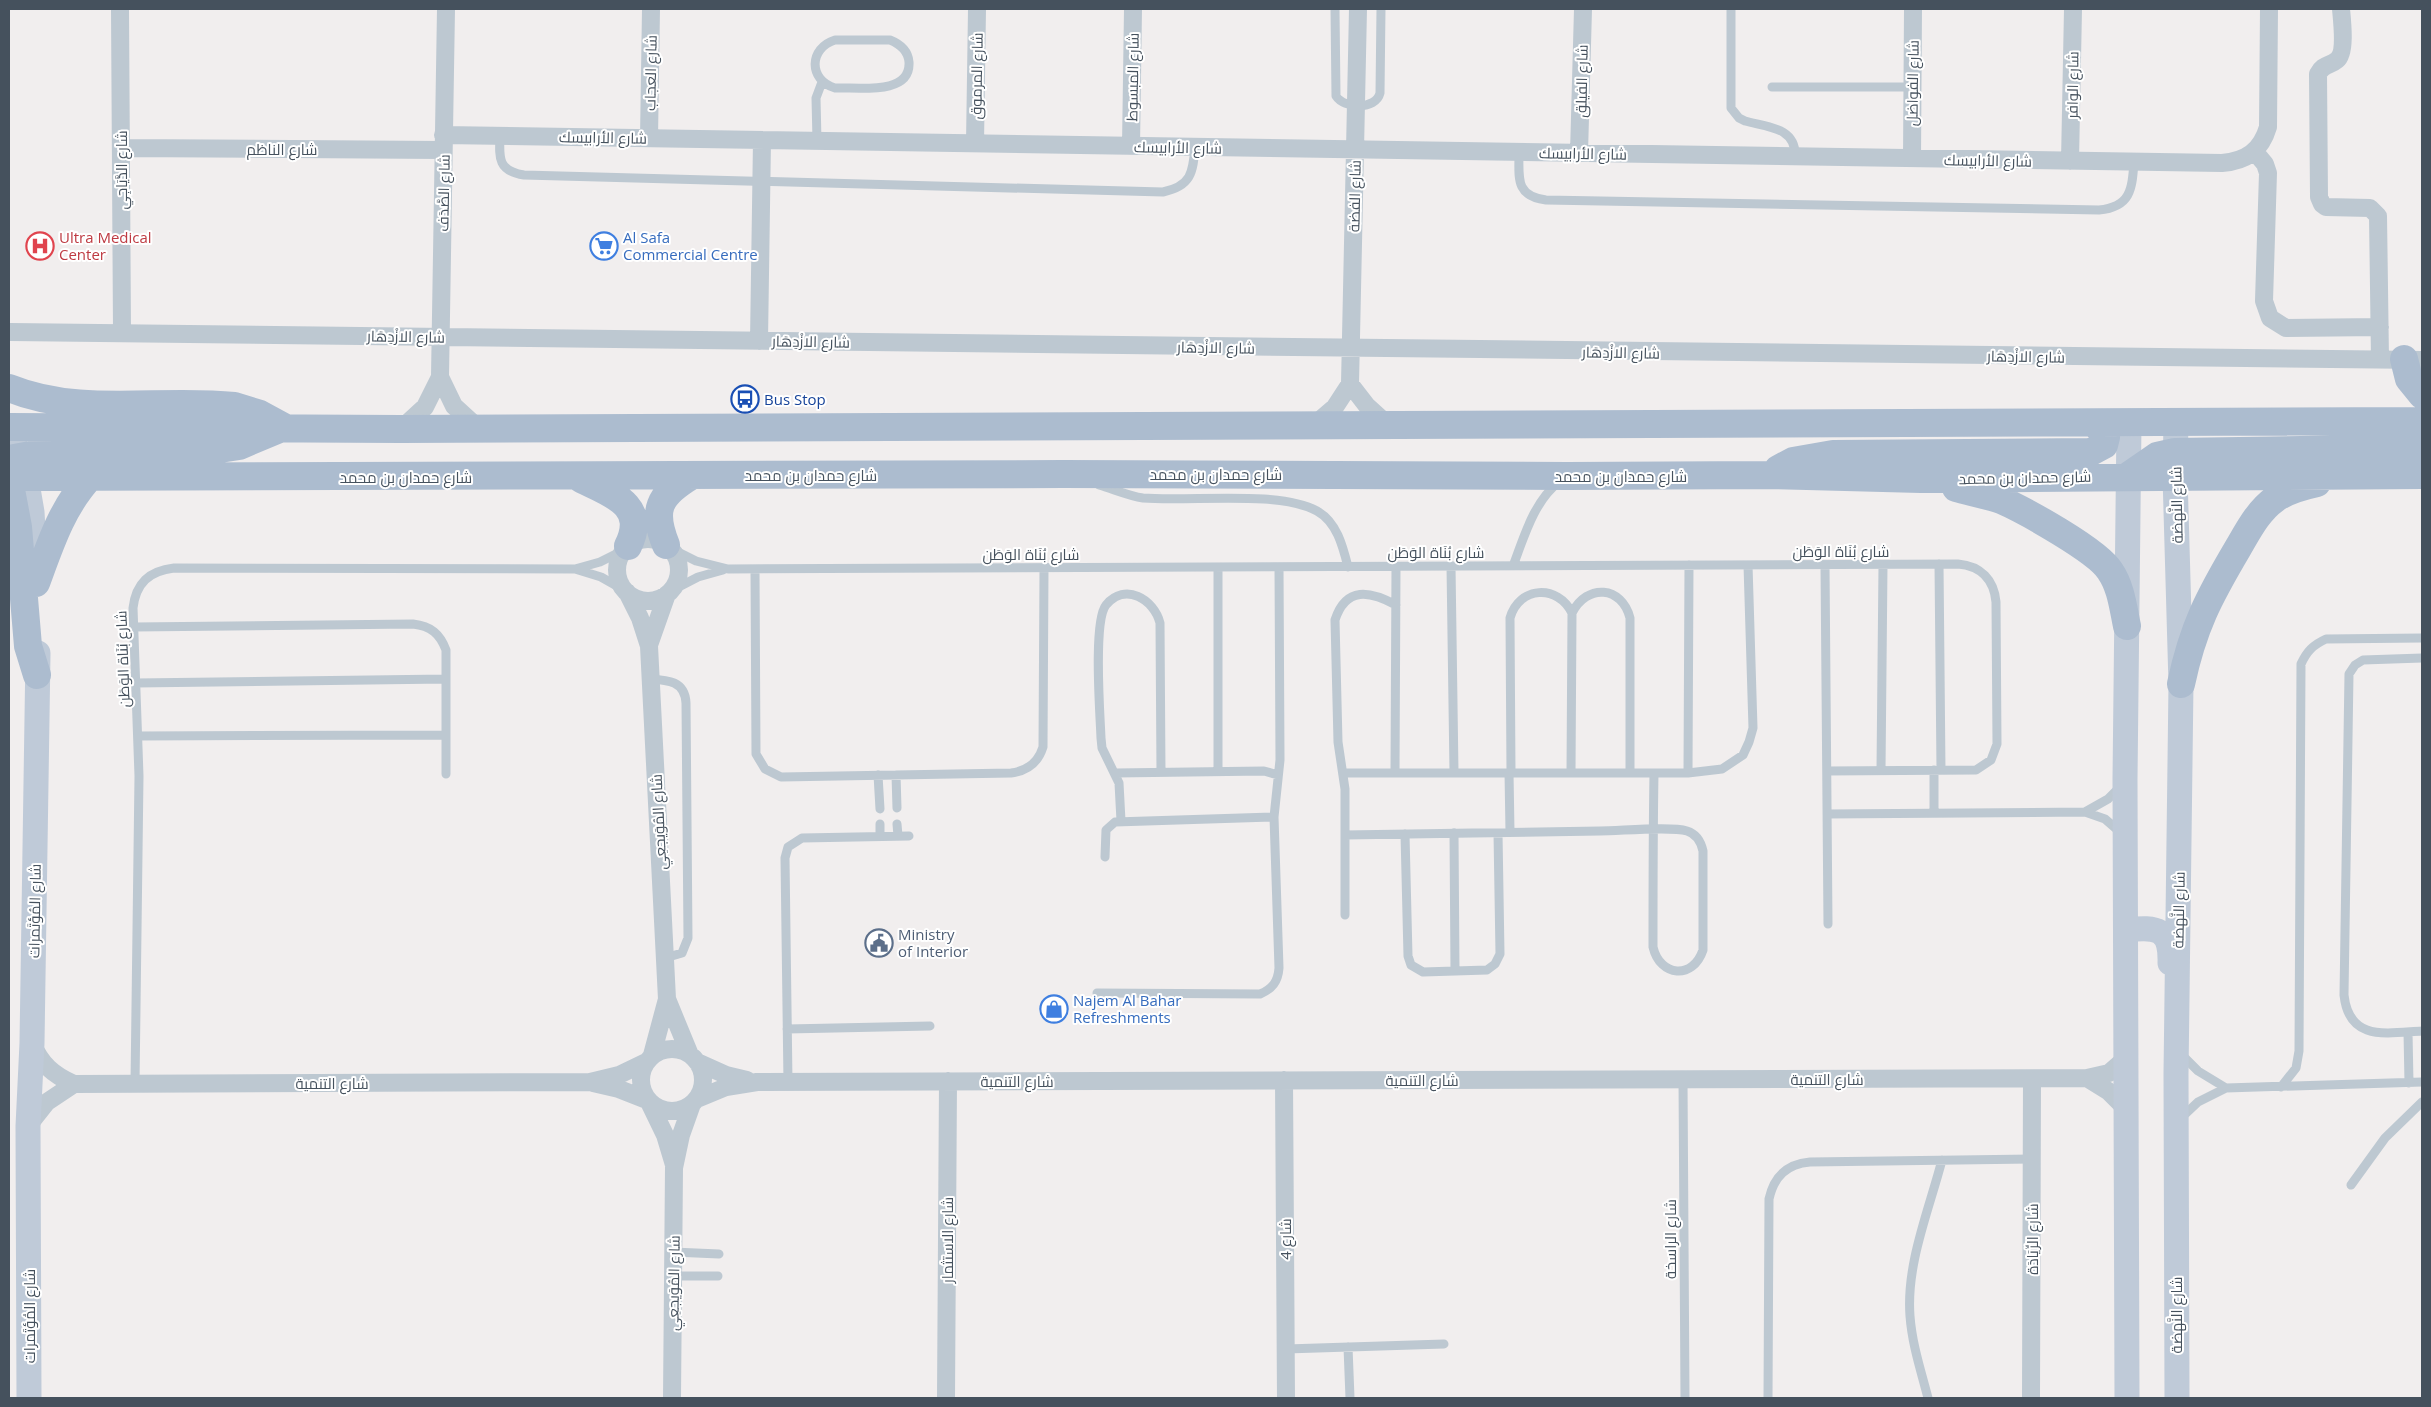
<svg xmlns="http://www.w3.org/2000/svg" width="2431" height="1407" viewBox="0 0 2431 1407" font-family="'Open Sans',Cairo,sans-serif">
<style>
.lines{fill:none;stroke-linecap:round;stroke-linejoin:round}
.lane{stroke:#bdc8d1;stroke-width:9}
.street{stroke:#bdc8d1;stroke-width:18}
.secondary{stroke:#bfcad8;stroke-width:25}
.primary{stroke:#acbccf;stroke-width:28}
.labels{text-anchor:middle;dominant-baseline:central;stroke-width:4;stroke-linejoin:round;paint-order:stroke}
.street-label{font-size:15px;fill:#45515d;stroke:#fff}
.health-label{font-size:15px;fill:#be3a42;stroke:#fff;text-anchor:start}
.shop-label{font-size:15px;fill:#366cbe;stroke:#fff;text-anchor:start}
.transit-label{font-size:15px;fill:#164399;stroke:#fff;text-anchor:start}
.service-label{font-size:15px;fill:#4e5e75;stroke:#fff;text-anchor:start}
</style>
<rect width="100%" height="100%" fill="#f1eeee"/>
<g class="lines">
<!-- lane -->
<path class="lane" d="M 1335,9 L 1336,96 C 1344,109 1376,110 1380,93 L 1381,9
M 1731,9 L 1731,108 L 1739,118 L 1745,121 C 1767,127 1796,127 1795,156
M 835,40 L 890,40 C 900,44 908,50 909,62 C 911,96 857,87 835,88 C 808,80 809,48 835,40 Z
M 1772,87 L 1912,87
M 500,136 C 499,158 498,171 524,175 L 1163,192 C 1191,186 1193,173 1195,147
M 817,141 L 816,98 L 822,82
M 1519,152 C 1519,178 1515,196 1546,200 L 2099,210 C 2131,207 2132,189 2134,162
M 1099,485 C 1113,489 1129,496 1143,498 C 1190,502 1278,490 1317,511 C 1337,522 1343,547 1348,567
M 668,547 L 696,561 L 728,569 L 1958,564 C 1981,566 1994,580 1996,602 L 1997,744 L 1991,760 L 1976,770 L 1827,771
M 1939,564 L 1941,770
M 1825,565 L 1828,924
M 1451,566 L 1454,772
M 1513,566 C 1524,537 1534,501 1559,482
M 1218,567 L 1218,771
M 575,569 L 600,562 L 624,550
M 755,569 L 756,754 L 765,769 L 781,777 L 1011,773 C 1027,771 1038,763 1043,747 L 1044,568
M 671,591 L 698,577 L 723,570
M 134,627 L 413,624 C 431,626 440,634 446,650 L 446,774
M 2422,658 L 2363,660 L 2355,665 L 2349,674 L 2344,995 C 2349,1042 2387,1033 2422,1031
M 650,679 C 668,680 685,681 686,703 L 688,938 L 682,953 L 665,958
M 136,683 L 446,679
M 138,736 L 446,735
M 1881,770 L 1883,565
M 1934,770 L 1934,813
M 1395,772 L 1396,566
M 1509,772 L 1510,832
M 1511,772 L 1510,618 C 1519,586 1558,584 1572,613
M 1116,773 L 1264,771 L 1278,775
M 1344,773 L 1688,773 L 1722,769 L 1743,755 L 1749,742 L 1753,728 L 1748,565
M 1571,773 L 1572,613 C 1587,583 1622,586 1630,618 L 1630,773
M 1688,773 L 1689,565
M 878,775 L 880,809
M 896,775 L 897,808
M 2085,812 L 2108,799 L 2119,788
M 1827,814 L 2085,812 L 2105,819 L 2120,832
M 1121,821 L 1119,783 L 1102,748 L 1101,738 C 1100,713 1093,621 1106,605 C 1125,582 1154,599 1160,623 L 1161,772
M 880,824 L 880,836
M 897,824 L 898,836
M 1454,833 L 1455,971
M 1405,834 L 1408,956 L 1411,965 L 1423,972 L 1487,970 L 1495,964 L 1500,954 L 1498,833
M 1345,835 C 1430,834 1515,832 1600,831 C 1620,831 1671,826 1687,831 C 1697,834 1701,842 1703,851 L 1703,950 C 1693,980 1660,977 1653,947 C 1653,889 1653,831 1654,773
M 1105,857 L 1106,830 L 1115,822 L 1274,817
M 1345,915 L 1345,789 L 1338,742 L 1335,620 C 1346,586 1370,591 1396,605
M 1097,993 L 1260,994 C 1272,989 1278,982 1279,968 L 1274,817 L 1280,760 L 1279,567
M 787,1029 L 930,1026
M 2408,1032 L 2409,1083
M 2181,1054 L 2198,1071 L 2226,1088
M 1683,1079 L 1685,1398
M 788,1082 L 785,858 L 788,847 L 802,838 L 909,836
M 135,1084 L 139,776 L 133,608 C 136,583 149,571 174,568 L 575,569 L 601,577 L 624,590
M 2281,1087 L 2296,1068 L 2299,1051 L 2301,664 C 2307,651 2313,645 2326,639 L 2422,638
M 2181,1118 L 2198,1102 L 2226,1088 L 2422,1082
M 2351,1185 L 2385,1138 L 2422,1102
M 673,1252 L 719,1254
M 673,1276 L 718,1276
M 1348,1347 L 1350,1398
M 1286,1349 L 1444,1344
M 1768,1398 L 1769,1199 C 1774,1176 1787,1164 1810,1162 L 2032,1159
M 1928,1398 C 1921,1371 1912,1344 1910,1316 C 1906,1264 1929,1210 1942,1160"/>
<!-- street -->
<path class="street" d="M 120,9 L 122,332
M 2341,9 C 2342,20 2346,53 2337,60 C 2330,66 2323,64 2318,74 L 2319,197 L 2322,204 L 2326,207 L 2370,208 L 2378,216 L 2380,359
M 443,135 L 2222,163 C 2246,161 2261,151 2268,127 L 2269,9
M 649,138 L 651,9
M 975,143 L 977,9
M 1131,146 L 1133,9
M 121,148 L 443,150
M 2255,152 L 2265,164 L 2268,173 L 2264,301 L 2270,318 L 2286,328 L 2380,327
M 1579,153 L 1583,9
M 1912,158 L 1913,9
M 2070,161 L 2073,9
M 10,332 L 2422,360
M 759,341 L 762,140
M 440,377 L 454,406 L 477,427
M 1350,384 L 1367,406 L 1388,425
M 1314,425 L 1335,407 L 1350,384 L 1358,9
M 401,429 L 425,407 L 440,377 L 446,9
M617 570a31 31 0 1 1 62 0a31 31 0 1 1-62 0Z
M 627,592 L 640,618 L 649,646 L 667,999 L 652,1055
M 649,645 L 667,594
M 667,999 L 690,1055
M 32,1043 C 41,1064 53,1075 74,1084 L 590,1082 L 619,1075 L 646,1062
M641 1080a31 31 0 1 1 62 0a31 31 0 1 1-62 0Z
M 697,1062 L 726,1075 L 747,1080
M 2087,1078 L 2108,1091 L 2125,1108
M 1284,1080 L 1286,1398
M 593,1083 L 619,1089 L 647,1100
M 697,1099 L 726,1087 L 757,1082 L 2087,1078 L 2109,1073 L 2125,1059
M 650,1104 L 665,1135 L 674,1165
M 28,1126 L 47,1102 L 74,1084
M 672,1398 L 674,1168 L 681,1135 L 692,1104
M 946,1398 L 948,1081
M 2031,1398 L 2032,1079"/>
<!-- secondary -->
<path class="secondary" d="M 2176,422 L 2175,476 L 2181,684 L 2176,1074 L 2177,1398
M 9,427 L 26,477 L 32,512 L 36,583
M 2127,930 C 2157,926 2171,929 2170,963
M 29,1398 L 28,1126 L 32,1043 L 38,653
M 2127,1398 L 2125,779 L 2129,423"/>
<!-- primary -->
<path class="primary" d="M 2404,359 L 2409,379 L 2422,395
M 9,388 C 80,417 159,398 234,406 L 260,414 L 284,427 L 239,446 L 207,451 L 36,454 L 9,459
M 9,427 L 401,429 L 2422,421
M 1778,469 L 1793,461 L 1833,454 L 2091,452 L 2104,445 L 2106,437 L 2095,423
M 2128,476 L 2157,456 L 2175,452 L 2422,448
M 9,477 L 1063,474 L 1567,476 L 1768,475 L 1921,479 L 2422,475
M 9,479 L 18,527 L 28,646 L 37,675
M 581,479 C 612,494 648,505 628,546
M 1956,488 C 1971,492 1986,495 2001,500 C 2024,510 2098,551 2110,571 C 2121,587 2123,607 2127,626
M 666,545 C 652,510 658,496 691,476
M 36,583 C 50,545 62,507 90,477
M 2181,684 C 2193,627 2209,597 2238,548 C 2248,531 2258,511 2275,499 C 2287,490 2303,486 2317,483"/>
</g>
<!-- icons -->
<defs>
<g id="hospital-ring" transform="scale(1.4375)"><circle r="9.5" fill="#fff" stroke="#e0444e" stroke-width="1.5"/><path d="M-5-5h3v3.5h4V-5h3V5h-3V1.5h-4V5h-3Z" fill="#e0444e"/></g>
<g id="supermarket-ring" transform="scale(1.4375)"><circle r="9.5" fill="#fff" stroke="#3f7fe0" stroke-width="1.5"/><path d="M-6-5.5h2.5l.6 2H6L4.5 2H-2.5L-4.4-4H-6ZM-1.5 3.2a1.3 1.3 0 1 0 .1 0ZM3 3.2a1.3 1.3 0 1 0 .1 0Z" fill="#3f7fe0"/></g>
<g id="bus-ring" transform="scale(1.4375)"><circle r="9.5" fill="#fff" stroke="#1a4fb4" stroke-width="1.5"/><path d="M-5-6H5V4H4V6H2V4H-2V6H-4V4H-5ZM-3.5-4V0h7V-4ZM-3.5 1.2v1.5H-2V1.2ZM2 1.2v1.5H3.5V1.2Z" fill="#1a4fb4"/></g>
<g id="civic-ring" transform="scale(1.4375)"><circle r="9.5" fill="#fff" stroke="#5c6f8a" stroke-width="1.5"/><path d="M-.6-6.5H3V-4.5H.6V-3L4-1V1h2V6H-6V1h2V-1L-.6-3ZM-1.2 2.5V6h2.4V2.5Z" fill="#5c6f8a"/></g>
<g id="shop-ring" transform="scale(1.4375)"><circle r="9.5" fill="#fff" stroke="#3f7fe0" stroke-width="1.5"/><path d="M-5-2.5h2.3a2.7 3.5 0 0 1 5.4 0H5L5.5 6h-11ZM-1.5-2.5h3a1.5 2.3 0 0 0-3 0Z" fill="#3f7fe0"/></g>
</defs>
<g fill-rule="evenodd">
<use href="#hospital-ring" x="40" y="246"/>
<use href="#supermarket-ring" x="604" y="246"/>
<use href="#bus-ring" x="745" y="399"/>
<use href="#civic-ring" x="879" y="943"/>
<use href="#shop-ring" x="1054" y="1009"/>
</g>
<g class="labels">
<!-- street labels -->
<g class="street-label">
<text transform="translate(650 73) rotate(-89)">شارع العجاب</text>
<text transform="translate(976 76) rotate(-89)">شارع المرموق</text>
<text transform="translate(1132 77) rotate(-89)">شارع المبسوط</text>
<text transform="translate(1581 81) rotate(-89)">شارع الفيلق</text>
<text transform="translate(1912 83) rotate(-89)">شارع الفواضل</text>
<text transform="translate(2072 85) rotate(-89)">شارع الوافر</text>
<text transform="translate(603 137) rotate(1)">شارع الأرابيسك</text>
<text transform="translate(1178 147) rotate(1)">شارع الأرابيسك</text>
<text x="282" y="149">شارع الناظم</text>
<text transform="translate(1583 153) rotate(1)">شارع الأرابيسك</text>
<text transform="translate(1988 160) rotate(1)">شارع الأرابيسك</text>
<text transform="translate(121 170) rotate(-90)">شارع الدَّيَاجِي</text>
<text transform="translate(443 193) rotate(-89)">شارع الصَّدَف</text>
<text transform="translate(1354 196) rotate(-89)">شارع الفضة</text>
<text transform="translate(406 336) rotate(1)">شارع الازْدِهَار</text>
<text transform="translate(811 341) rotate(1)">شارع الازْدِهَار</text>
<text transform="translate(1216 347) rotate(1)">شارع الازْدِهَار</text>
<text transform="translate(1621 352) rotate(1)">شارع الازْدِهَار</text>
<text transform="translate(2026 356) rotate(1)">شارع الازْدِهَار</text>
<text x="1216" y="474">شارع حمدان بن محمد</text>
<text x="811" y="475">شارع حمدان بن محمد</text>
<text x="1621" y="476">شارع حمدان بن محمد</text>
<text x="406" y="477">شارع حمدان بن محمد</text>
<text transform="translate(2025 477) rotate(-1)">شارع حمدان بن محمد</text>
<text transform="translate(2176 505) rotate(-91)">شارع النَّهضة</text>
<text x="1841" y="551">شارع بُنَاة الوَطَن</text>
<text x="1436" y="552">شارع بُنَاة الوَطَن</text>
<text x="1031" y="554">شارع بُنَاة الوَطَن</text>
<text transform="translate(122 659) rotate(-92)">شارع بُنَاة الوَطَن</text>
<text transform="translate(658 822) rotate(-93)">شارع المُوَيجعِي</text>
<text transform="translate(2178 910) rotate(-89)">شارع النَّهضة</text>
<text transform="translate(34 911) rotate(-89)">شارع المُؤتَمرات</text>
<text x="1827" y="1079">شارع التنمية</text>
<text x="1422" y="1080">شارع التنمية</text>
<text x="1017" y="1081">شارع التنمية</text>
<text x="332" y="1083">شارع التنمية</text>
<text transform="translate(1285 1239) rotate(-90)">شارع 4</text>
<text transform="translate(1670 1239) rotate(-90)">شارع الراسخة</text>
<text transform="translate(2032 1239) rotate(-90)">شارع الرِّيَادَة</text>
<text transform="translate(947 1240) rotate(-90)">شارع الاستثمار</text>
<text transform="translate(673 1283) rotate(-89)">شارع المُوَيجعِي</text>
<text transform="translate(2176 1315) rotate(-90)">شارع النَّهضة</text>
<text transform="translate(29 1316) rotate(-90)">شارع المُؤتَمرات</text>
</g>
<!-- health labels -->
<g class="health-label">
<text x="59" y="237">Ultra Medical<tspan x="59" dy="17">Center</tspan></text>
</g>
<!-- shop labels -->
<g class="shop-label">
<text x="623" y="237">Al Safa<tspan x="623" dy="17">Commercial Centre</tspan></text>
<text x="1073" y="1000">Najem Al Bahar<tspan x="1073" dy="17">Refreshments</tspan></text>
</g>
<!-- transit labels -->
<g class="transit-label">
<text x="764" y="399">Bus Stop</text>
</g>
<!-- service labels -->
<g class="service-label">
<text x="898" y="934">Ministry<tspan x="898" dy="17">of Interior</tspan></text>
</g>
</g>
<!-- border -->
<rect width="2431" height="1407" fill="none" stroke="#45515d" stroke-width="20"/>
</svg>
